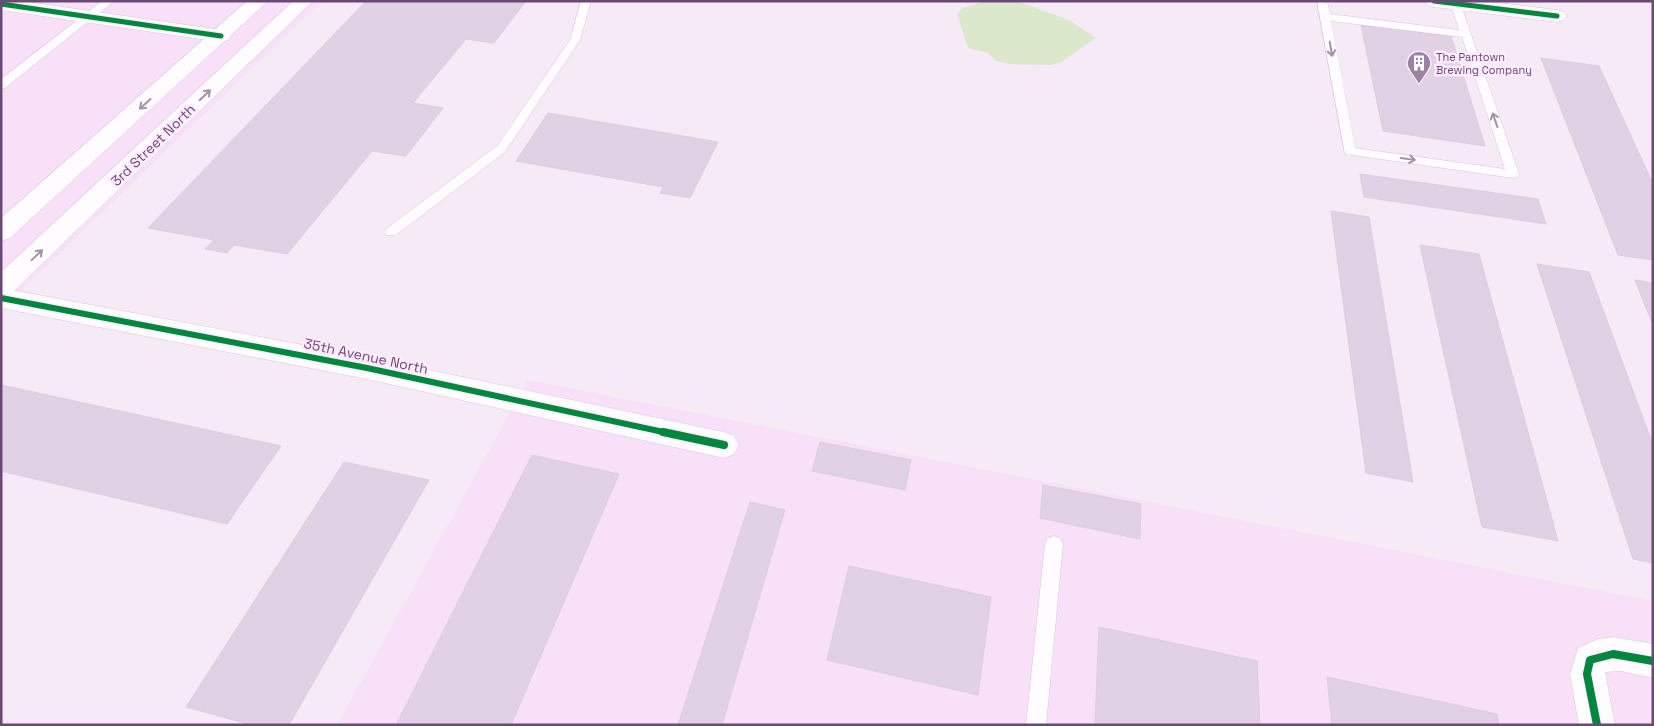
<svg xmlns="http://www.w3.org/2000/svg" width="1654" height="726" viewBox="0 0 1654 726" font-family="'Space Grotesk',sans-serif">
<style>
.residential{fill:#f8e0f9}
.water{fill:#dbe8cb}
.building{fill:#e0d1e4;stroke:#ddcce0}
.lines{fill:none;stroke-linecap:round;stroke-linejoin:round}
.service-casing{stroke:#d5c8d7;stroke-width:1}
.minor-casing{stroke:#d5c8d7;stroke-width:1}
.secondary-casing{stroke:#d5c8d8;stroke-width:1}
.service{fill:#fefcfe;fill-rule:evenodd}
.minor{fill:#fefcfe;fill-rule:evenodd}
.secondary{fill:#fefcfe;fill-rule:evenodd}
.cycleway-far2-casing{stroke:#ffebff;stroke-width:8}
.cycleway-far1-casing{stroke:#ffebff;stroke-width:9}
.cycleway-casing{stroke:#ffebff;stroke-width:11}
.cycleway-far2{stroke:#00873e;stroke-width:5}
.cycleway-far1{stroke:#00873e;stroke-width:6}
.cycleway{stroke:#00873e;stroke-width:8}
.oneway{stroke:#a591ac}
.labels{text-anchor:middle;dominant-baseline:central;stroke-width:5;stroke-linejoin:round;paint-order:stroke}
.far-poi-label{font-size:11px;fill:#6a4976;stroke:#ffebff;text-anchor:start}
.street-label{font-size:14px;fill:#6a4976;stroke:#ffebff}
</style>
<rect width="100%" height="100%" fill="#f7eaf7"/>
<!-- residential -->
<path class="residential" d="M 1,1 L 322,1 L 1,310 Z
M 528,380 L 1653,601 L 1653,725 L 337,725 Z"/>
<!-- water -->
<path class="water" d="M 984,1 L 1020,2 L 1071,21 L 1096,38 L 1060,63 L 1050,65 L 1011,64 L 996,61 L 988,53 L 968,48 L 957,14 L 961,9 Z"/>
<!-- building -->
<path class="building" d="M 366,1 L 526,1 L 494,43 L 466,39 L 413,103 L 443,108 L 406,156 L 372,151 L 287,254 L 234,245 L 227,253 L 205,249 L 214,240 L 148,228 Z
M 1361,25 L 1451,36 L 1485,146 L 1383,131 Z
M 1541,58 L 1599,66 L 1653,184 L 1653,260 L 1618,255 Z
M 548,113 L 718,142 L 690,198 L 660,193 L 663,187 L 516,161 Z
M 1360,174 L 1538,199 L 1546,224 L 1364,197 Z
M 1331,211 L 1369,217 L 1413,482 L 1366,473 Z
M 1420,245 L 1479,254 L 1558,541 L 1482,527 Z
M 1537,264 L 1589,272 L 1653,445 L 1653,563 L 1633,559 Z
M 1635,280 L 1653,283 L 1653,325 Z
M 1,385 L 281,446 L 227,524 L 1,471 Z
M 820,442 L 911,460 L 905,490 L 812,471 Z
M 532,455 L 619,474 L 511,725 L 396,725 Z
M 344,462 L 429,480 L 289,725 L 252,725 L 186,707 Z
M 1043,485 L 1141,504 L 1140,539 L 1040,518 Z
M 750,502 L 785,510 L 722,725 L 678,725 Z
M 849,566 L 991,597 L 978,695 L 827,660 Z
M 1099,627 L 1257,661 L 1260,725 L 1102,725 L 1095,723 Z
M 1327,677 L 1497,714 L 1499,725 L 1332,725 Z"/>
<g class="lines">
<!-- service casing -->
<g class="service-casing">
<path id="service" d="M 102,1 L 114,1 L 5,88 L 1,88 L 1,79 Z
M 581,1 L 591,1 L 580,40 L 505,152 L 396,235 L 386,235 L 384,232 L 386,229 L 497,146 L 570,40 Z
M 1317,1 L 1327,1 L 1330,14 L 1459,30 L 1451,4 L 1452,2 L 1460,2 L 1519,174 L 1517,177 L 1513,178 L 1345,154 ZM 1331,21 L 1462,37 L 1505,169 L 1355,148 Z
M 1054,536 L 1060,538 L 1063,544 L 1046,725 L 1026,725 L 1045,544 L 1048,538 Z"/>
</g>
<!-- minor casing -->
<g class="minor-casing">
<path id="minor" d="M 1,1 L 22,1 L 221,30 L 228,32 L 231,36 L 228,40 L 221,42 L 1,10 Z
M 1425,1 L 1484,1 L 1557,10 L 1564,12 L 1567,16 L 1564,20 L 1557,22 L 1434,7 L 1427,5 Z
M 1,288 L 367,357 L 724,432 L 734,436 L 739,445 L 734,454 L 724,458 L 367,379 L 1,308 Z
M 1613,637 L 1653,644 L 1653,678 L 1621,671 L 1605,672 L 1615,725 L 1579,725 L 1570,674 L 1578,648 L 1598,639 Z"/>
</g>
<!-- secondary casing -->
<g class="secondary-casing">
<path id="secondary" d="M 247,1 L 268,1 L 10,238 L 1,241 L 1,218 Z
M 293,1 L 313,1 L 10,295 L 1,298 L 1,272 Z"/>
</g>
<!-- service -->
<use href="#service" class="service"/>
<!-- minor -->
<use href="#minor" class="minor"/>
<!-- secondary -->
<use href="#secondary" class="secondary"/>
<!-- cycleway-far2 casing -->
<g class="cycleway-far2-casing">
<path id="cycleway-far2" d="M 1434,1 L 1557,16
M 1,4 L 221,36"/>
</g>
<!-- cycleway-far1 casing -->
<g class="cycleway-far1-casing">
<path id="cycleway-far1" d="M 1,298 L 367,368 L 668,433"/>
</g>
<!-- cycleway casing -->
<g class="cycleway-casing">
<path id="cycleway" d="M 663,432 L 724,445
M 1597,725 L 1587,674 L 1590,660 L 1613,654 L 1653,661"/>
</g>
<!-- cycleway-far2 -->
<use href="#cycleway-far2" class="cycleway-far2"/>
<!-- cycleway-far1 -->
<use href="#cycleway-far1" class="cycleway-far1"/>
<!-- cycleway -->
<use href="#cycleway" class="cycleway"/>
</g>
<!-- one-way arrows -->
<defs><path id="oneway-shaft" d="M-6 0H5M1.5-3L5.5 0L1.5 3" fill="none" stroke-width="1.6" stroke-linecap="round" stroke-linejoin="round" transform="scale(1.25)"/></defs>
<g class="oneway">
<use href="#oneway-shaft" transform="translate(1331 49) rotate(80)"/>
<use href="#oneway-shaft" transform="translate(205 95) rotate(-44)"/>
<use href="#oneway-shaft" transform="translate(145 104) rotate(138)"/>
<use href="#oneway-shaft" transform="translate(1495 120) rotate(-109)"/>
<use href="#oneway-shaft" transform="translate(1408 159) rotate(8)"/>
<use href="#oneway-shaft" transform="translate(37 255) rotate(-43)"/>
</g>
<!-- icons -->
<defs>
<g id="building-pin" transform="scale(1.25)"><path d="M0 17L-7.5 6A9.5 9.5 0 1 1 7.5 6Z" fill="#9b81a3" stroke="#ffebff"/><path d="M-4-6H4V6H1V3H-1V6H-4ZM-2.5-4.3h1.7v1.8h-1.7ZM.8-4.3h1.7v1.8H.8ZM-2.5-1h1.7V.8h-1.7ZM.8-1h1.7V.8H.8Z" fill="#fff"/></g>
</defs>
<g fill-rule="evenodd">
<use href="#building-pin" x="1419" y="63"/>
</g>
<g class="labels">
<!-- far-poi labels -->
<g class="far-poi-label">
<text x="1436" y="57">The Pantown<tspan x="1436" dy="13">Brewing Company</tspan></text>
</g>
<!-- street labels -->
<g class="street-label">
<text transform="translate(153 145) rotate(-44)">3rd Street North</text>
<text transform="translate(366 356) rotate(12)">35th Avenue North</text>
</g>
</g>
<!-- border -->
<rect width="1654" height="726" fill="none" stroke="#6a4976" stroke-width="5"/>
</svg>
